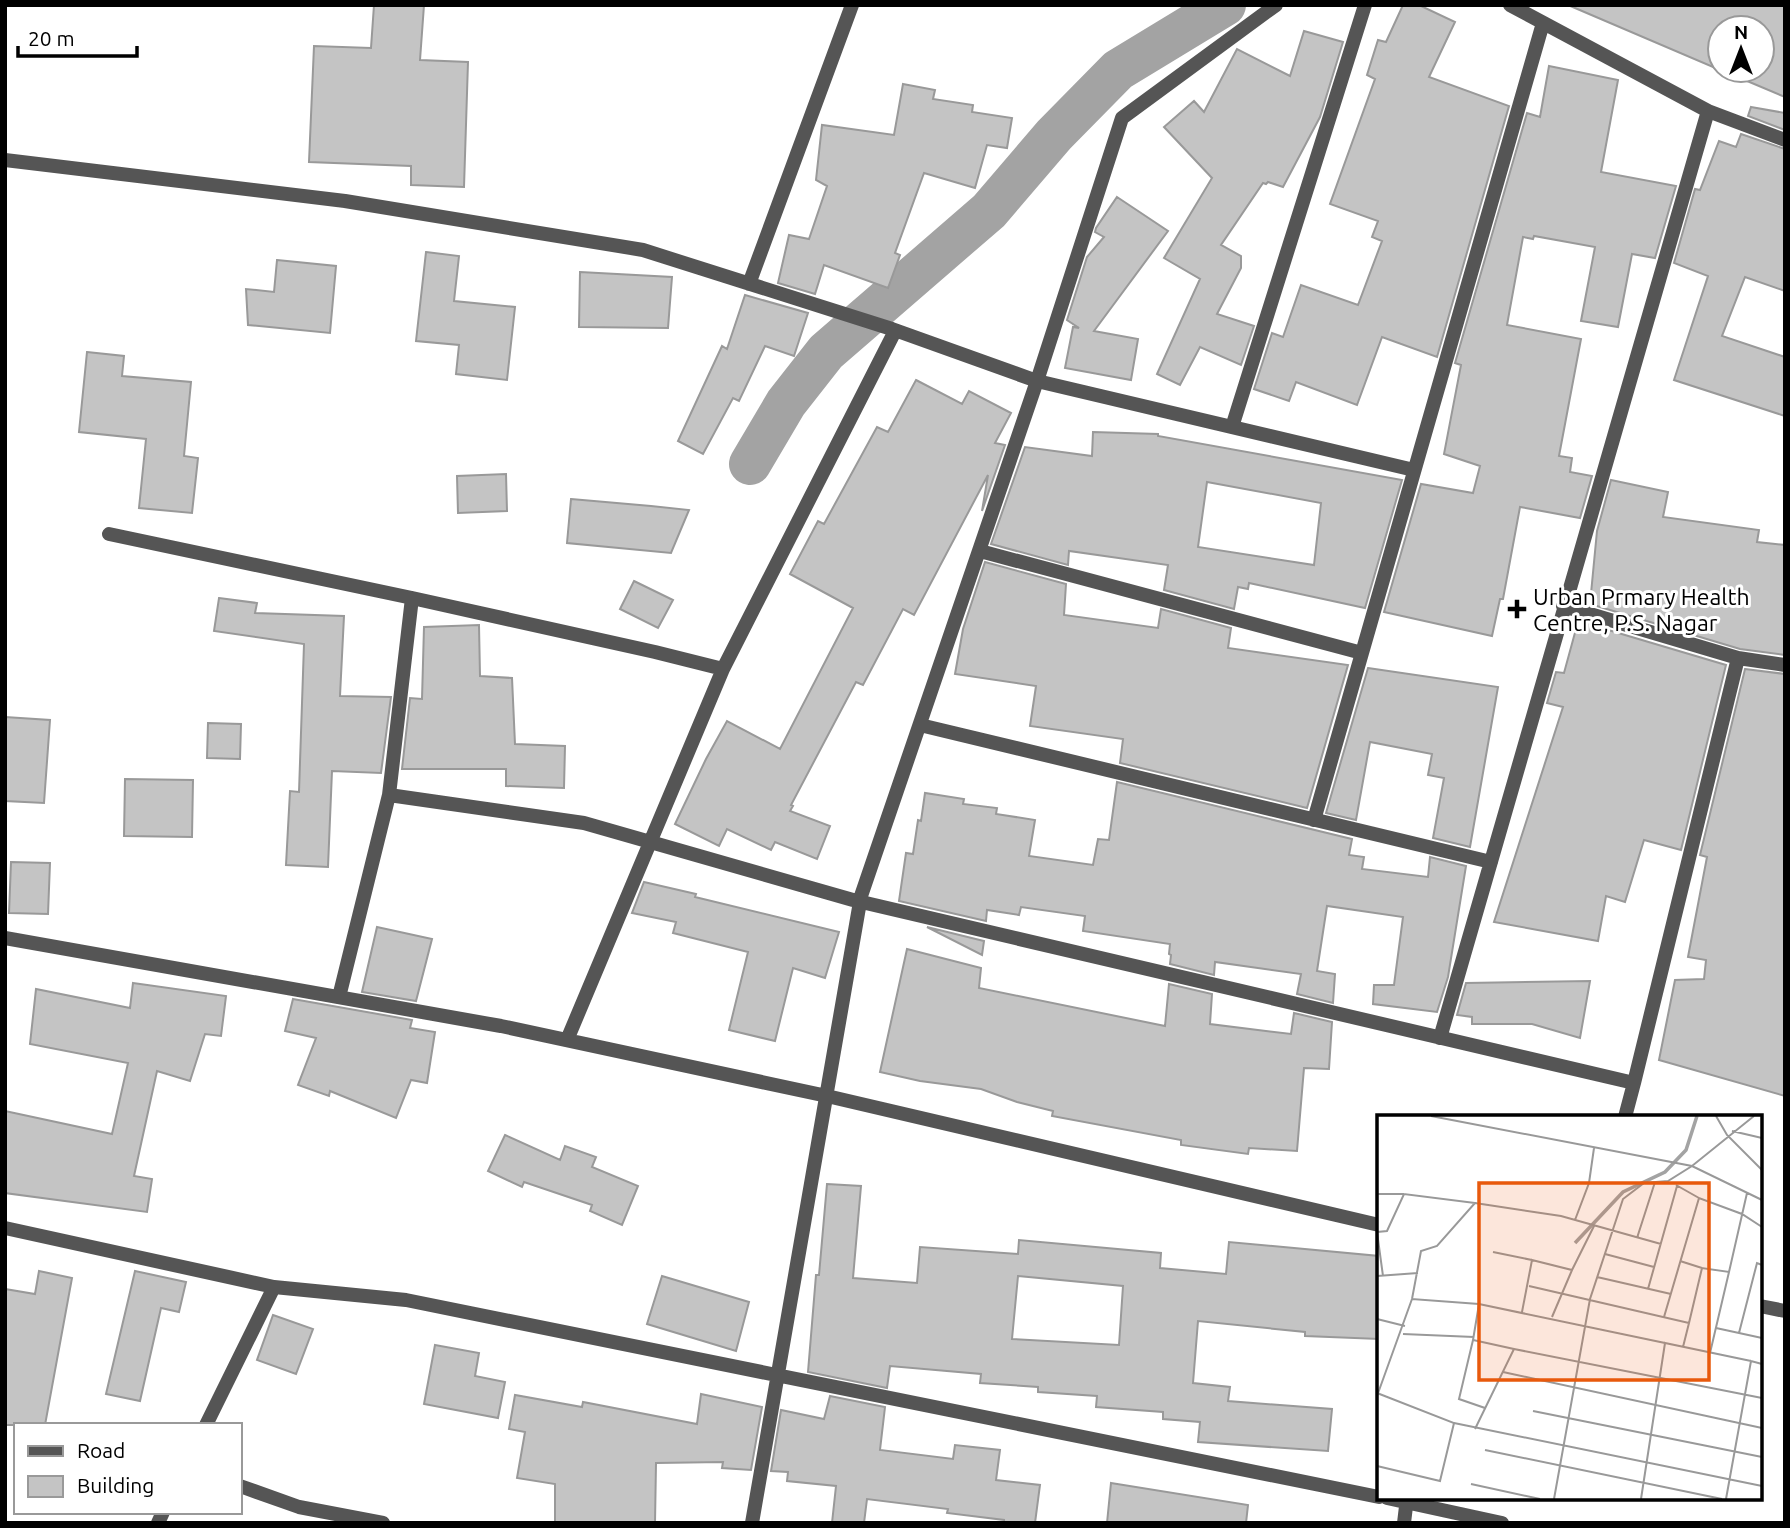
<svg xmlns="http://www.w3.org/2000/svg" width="1790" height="1528" viewBox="0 0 1790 1528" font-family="Ubuntu,sans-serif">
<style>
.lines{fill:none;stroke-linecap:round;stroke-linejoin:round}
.canal{stroke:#a3a3a3;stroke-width:42}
.building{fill:#c4c4c4;stroke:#999;stroke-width:2;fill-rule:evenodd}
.street{stroke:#555;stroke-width:14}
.poi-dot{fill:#000;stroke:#fff;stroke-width:2.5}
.labels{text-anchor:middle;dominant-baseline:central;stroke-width:6;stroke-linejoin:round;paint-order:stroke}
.poi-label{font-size:23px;fill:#000;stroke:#fff;text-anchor:start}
.inset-river{fill:none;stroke:#a3a3a3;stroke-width:3.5}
.inset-road{fill:none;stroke:#999;stroke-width:2}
.view{fill:#e8590c;fill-opacity:0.15;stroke:#e8590c;stroke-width:3.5}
.inset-edge{fill:none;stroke:#000;stroke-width:3.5}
</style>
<rect width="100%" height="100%" fill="#fff"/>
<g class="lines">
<!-- canal -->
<path class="canal" d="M 750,464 L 786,403 L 826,352 L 989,211 L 1054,135 L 1118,70 L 1225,5"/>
</g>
<!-- building -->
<path class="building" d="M 374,5 L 424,5 L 420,60 L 468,62 L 464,187 L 411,185 L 411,166 L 309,162 L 314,46 L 371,48 Z
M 1403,5 L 1419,5 L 1455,22 L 1429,77 L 1509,106 L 1437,357 L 1382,337 L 1357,405 L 1296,382 L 1289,401 L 1254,389 L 1272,333 L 1283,337 L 1301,285 L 1358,305 L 1382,241 L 1372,237 L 1378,221 L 1330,204 L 1375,79 L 1367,75 L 1378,40 L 1386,42 Z
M 1568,5 L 1785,5 L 1785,97 L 1721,70 L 1762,70 L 1762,28 L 1720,28 L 1720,70 Z
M 1304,31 L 1343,42 L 1320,117 L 1283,187 L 1268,182 L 1266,184 L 1263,183 L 1221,245 L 1241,256 L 1241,268 L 1217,314 L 1254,326 L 1241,365 L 1200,347 L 1180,385 L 1157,374 L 1200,279 L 1164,258 L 1212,178 L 1164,127 L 1194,101 L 1204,112 L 1237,49 L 1290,76 Z
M 1549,66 L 1618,80 L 1601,172 L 1676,186 L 1655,258 L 1632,254 L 1618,327 L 1581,321 L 1595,247 L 1534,236 L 1533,239 L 1523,237 L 1507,325 L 1581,339 L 1559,456 L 1572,458 L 1570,472 L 1592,476 L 1580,518 L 1520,507 L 1503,599 L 1500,599 L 1492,636 L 1384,612 L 1421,484 L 1473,493 L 1480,466 L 1444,454 L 1461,365 L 1455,363 L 1527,113 L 1540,117 Z
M 903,84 L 935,90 L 933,99 L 973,105 L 972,112 L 1012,118 L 1007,148 L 987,145 L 975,188 L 924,173 L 895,253 L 900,255 L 888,288 L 824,265 L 815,294 L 778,283 L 789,235 L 809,239 L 827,186 L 816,180 L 822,125 L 894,135 Z
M 1751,107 L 1785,113 L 1785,130 L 1748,116 Z
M 1741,134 L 1785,149 L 1785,291 L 1745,277 L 1722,336 L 1785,357 L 1785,416 L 1674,380 L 1708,276 L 1674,263 L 1695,189 L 1700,190 L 1719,141 L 1736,147 Z
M 1117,197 L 1168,231 L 1094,331 L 1138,339 L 1131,380 L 1065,368 L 1073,327 L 1079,328 L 1067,320 L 1087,257 L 1104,237 L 1095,232 L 1096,228 Z
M 426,252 L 459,256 L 454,301 L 515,307 L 507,380 L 456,374 L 459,345 L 416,341 Z
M 277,260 L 336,266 L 330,333 L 248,325 L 246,289 L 274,292 Z
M 580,272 L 672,277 L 668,328 L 579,327 Z
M 745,295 L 808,313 L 794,356 L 765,346 L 739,401 L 733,398 L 703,454 L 678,441 L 722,346 L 727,349 Z
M 87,352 L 124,356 L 122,376 L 191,382 L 184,456 L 198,458 L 192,513 L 139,508 L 146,439 L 79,432 Z
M 916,380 L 962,404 L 969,391 L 1011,413 L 995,443 L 1005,445 L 982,511 L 988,475 L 914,615 L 903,609 L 863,685 L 856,682 L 791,805 L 793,806 L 790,811 L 830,826 L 817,859 L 775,842 L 771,850 L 727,829 L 719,846 L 675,824 L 706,759 L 727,721 L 780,749 L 853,608 L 790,574 L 818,521 L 824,524 L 877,427 L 888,432 Z
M 1093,432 L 1158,434 L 1158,436 L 1402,480 L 1365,608 L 1249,583 L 1248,589 L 1238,587 L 1234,609 L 1164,590 L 1168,565 L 1069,551 L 1068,565 L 991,544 L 1025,447 L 1092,456 ZM 1207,482 L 1321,503 L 1314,565 L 1198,547 Z
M 506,474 L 507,511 L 458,513 L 457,476 Z
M 1611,480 L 1668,492 L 1663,517 L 1759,530 L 1757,542 L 1785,545 L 1785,655 L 1740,649 L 1590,604 L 1597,531 Z
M 571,499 L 651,506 L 689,510 L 671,553 L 567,543 Z
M 985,562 L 1066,584 L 1064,615 L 1158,628 L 1161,609 L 1231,628 L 1228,648 L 1348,665 L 1307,808 L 1120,763 L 1123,739 L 1030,726 L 1036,686 L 955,674 L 963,629 Z
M 634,581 L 673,600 L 658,628 L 620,609 Z
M 219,598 L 257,603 L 255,613 L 344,616 L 340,696 L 391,697 L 381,773 L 332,771 L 328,867 L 286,865 L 290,791 L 299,792 L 304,644 L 214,631 Z
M 1588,624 L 1726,665 L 1681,850 L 1644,840 L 1625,902 L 1606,896 L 1598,941 L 1494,922 L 1563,707 L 1547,703 L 1556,672 L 1564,673 L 1576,629 L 1587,632 Z
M 479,625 L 480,676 L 512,678 L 515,744 L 565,746 L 564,788 L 506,786 L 506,769 L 402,769 L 410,698 L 422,699 L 424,627 Z
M 1368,668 L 1498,687 L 1470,847 L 1433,838 L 1444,778 L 1428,775 L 1432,754 L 1370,742 L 1356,820 L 1326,813 Z
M 1745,669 L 1785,674 L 1785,1096 L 1659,1060 L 1675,980 L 1704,979 L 1706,960 L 1688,957 L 1707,857 L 1700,855 Z
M 5,717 L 50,720 L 44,803 L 5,801 Z
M 208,723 L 241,724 L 240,759 L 207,758 Z
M 125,779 L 193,780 L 192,837 L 124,836 Z
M 1117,782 L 1352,839 L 1349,855 L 1364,857 L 1362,869 L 1428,877 L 1430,857 L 1466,866 L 1448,977 L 1437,1012 L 1373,1004 L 1374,985 L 1394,985 L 1403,917 L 1327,906 L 1317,971 L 1335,974 L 1333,1003 L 1297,994 L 1301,974 L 1215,962 L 1214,975 L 1170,964 L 1171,955 L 1169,954 L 1170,944 L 1083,931 L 1085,916 L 1021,907 L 1019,915 L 987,910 L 986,921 L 899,901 L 906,853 L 913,854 L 918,820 L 921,821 L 925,793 L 964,799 L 963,804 L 997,808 L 996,814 L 1035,820 L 1029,856 L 1093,865 L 1098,839 L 1109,840 Z
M 11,862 L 50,863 L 48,914 L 9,913 Z
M 644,882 L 696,894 L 695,897 L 839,932 L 825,978 L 793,968 L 775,1041 L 729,1030 L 748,952 L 673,933 L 676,922 L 632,913 Z
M 377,927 L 432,939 L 416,1001 L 362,992 Z
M 927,927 L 984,941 L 982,955 Z
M 907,949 L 981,968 L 979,988 L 1165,1026 L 1169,984 L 1212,994 L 1210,1024 L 1291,1034 L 1294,1013 L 1332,1022 L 1329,1069 L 1304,1068 L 1297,1151 L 1249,1148 L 1248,1154 L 1181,1145 L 1181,1140 L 1052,1116 L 1053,1111 L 1017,1102 L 981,1089 L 920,1081 L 880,1072 Z
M 1590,981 L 1580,1038 L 1532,1024 L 1472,1024 L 1472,1017 L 1457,1015 L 1466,983 Z
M 133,983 L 226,996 L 221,1036 L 205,1034 L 190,1081 L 157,1071 L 134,1176 L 152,1179 L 147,1212 L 5,1193 L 5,1111 L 112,1134 L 128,1063 L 30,1044 L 36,989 L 130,1008 Z
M 293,999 L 412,1020 L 410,1028 L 435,1032 L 427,1083 L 411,1080 L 396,1118 L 330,1091 L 329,1096 L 298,1085 L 316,1038 L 285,1031 Z
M 505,1135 L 560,1160 L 565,1146 L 596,1157 L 592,1167 L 638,1186 L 622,1225 L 590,1211 L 592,1205 L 524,1182 L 522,1187 L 488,1171 Z
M 827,1184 L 861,1186 L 853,1278 L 917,1283 L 920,1247 L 1018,1254 L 1019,1240 L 1161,1253 L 1160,1268 L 1226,1274 L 1229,1242 L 1379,1256 L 1379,1339 L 1305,1336 L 1305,1332 L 1198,1321 L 1193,1383 L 1230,1387 L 1228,1401 L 1332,1409 L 1328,1451 L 1198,1442 L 1200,1422 L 1163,1419 L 1163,1412 L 1096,1407 L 1097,1396 L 1038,1392 L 1038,1387 L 980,1383 L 981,1374 L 890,1366 L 887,1388 L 808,1372 L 816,1275 L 819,1275 ZM 1018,1276 L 1123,1286 L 1119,1345 L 1012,1339 Z
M 39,1271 L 72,1278 L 45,1425 L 5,1425 L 5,1289 L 35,1294 Z
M 135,1271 L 186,1282 L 179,1312 L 161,1308 L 140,1401 L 106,1394 Z
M 662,1276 L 749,1302 L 736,1351 L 647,1324 Z
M 273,1315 L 313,1329 L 296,1374 L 257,1360 Z
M 435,1345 L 479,1353 L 475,1376 L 505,1382 L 498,1418 L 424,1404 Z
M 701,1394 L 762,1407 L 751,1470 L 722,1468 L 723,1462 L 656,1463 L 655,1523 L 555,1523 L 555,1484 L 517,1478 L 525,1432 L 509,1429 L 515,1395 L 582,1407 L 583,1402 L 697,1424 Z
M 830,1396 L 885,1407 L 880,1450 L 953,1459 L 955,1445 L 1000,1450 L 996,1480 L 1040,1485 L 1035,1523 L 1004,1523 L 1004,1520 L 947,1513 L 948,1509 L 867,1499 L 864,1523 L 832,1523 L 836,1486 L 787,1481 L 788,1472 L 771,1471 L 781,1410 L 824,1419 Z
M 1111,1483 L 1248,1505 L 1246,1523 L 1107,1523 Z"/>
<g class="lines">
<!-- street -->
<path class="street" d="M 1510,5 L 1708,111
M 5,160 L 345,201 L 643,250 L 892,329 L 1037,381 L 1414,470
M 749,284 L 852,5
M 1232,427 L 1365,5
M 109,534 L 412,598
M 980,551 L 1362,653
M 1563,606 L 1738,658
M 920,725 L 1491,862
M 389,795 L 584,823 L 853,900 L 1634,1083 L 1625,1117
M 1314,820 L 1543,23
M 5,938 L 501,1026 L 827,1096 L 1379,1225
M 339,997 L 389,795 L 412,598 L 655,652 L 723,669 L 895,331
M 1440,1038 L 1708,111 L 1785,140
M 567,1040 L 723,669
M 1634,1083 L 1738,658 L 1785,665
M 5,1228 L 274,1287 L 206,1425
M 274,1287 L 406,1300 L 1379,1497
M 1760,1306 L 1785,1311
M 240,1486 L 299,1507 L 383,1523
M 1387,1498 L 1502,1523
M 158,1523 L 163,1512
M 752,1523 L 861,896 L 1037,381 L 1122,118 L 1276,5
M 1404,1523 L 1407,1498"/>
</g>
<!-- markers -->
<path class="poi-dot" d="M1513.5 598.5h7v7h7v7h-7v7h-7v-7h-7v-7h7z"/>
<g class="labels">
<!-- poi labels -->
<g class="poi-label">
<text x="1533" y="596">Urban Prmary Health<tspan x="1533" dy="26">Centre, P.S. Nagar</tspan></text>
</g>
</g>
<!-- overview -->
<g transform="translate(1377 1115)">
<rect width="385" height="385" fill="#fff"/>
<path class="inset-river" d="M 198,128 L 246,77 L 288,57 L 309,35 L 320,1"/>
<path class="inset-road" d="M 54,1 L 315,51 L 385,85M 339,1 L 350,20 L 385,55M 355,16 L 385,23M 299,70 L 322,83M 0,79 L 27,79M 98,88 L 184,101 L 284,129M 198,105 L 212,68 L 217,33M 0,117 L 10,116 L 27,79 L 98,88 L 60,131 L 44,136 L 35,184M 0,117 L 6,161M 260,123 L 278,67M 116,137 L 155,145M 228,139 L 277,152M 303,146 L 325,153M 0,161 L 41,158M 220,162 L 294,179M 152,171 L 312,208 L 306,232M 271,174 L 300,71M 145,197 L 155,145 L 195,155 L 217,111M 175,202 L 195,155M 287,202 L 322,83 L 365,99 L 385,112M 0,204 L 28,211M 312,208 L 325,153 L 352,157 L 370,78M 339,213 L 385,223M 362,218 L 380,148 L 385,150M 26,219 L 97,222M 96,225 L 82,284 L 108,293M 137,234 L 385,283M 333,238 L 352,157M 126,257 L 385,313M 0,278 L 77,308 L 63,366 L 0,351M 0,281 L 35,184 L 102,189 L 288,228M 156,296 L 385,342M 77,308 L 385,371M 98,314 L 137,234 L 96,225 L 102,189M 108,335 L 345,384M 94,369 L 163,384M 177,384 L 213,184 L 246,84 L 267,68 L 291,66 L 315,51 L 377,1M 264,384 L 288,228 L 374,246M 349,384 L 374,246 L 385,249"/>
<path class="view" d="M 102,68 L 332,68 L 332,265 L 102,265 Z"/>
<rect width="385" height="385" class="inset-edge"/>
</g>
<!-- border -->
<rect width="1790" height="1528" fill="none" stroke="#000000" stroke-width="14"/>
<!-- legend -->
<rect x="14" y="1423" width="228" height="91" fill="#ffffff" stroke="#999999" stroke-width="2"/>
<rect x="28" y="1446" width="35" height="10" fill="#555555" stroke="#999999" stroke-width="2"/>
<text x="77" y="1458" font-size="21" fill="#000000">Road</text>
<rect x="28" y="1476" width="35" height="21" fill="#c4c4c4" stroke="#999999" stroke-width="2"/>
<text x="77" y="1493" font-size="21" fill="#000000">Building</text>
<!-- north arrow -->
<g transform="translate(1741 49)"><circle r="33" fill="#ffffff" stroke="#999999" stroke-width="2"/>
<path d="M0-5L12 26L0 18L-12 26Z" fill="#000000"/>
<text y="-10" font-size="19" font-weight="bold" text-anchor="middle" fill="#000000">N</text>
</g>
<!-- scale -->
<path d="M18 46v10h119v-10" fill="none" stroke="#000000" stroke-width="3.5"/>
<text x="28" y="46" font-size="21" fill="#000000" stroke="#ffffff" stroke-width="5" paint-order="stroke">20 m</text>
</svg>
